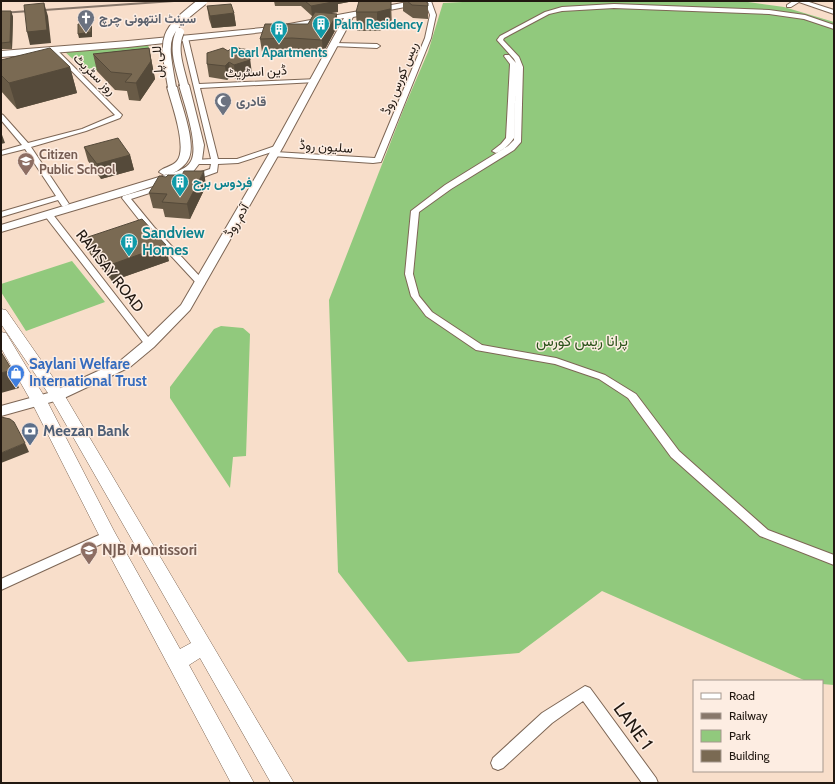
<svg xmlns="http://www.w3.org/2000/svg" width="835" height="784" viewBox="0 0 835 784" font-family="Cabin,Vazirmatn,sans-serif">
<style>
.green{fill:#91c97d}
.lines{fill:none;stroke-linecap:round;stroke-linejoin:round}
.street-casing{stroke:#7d6655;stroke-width:2}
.secondary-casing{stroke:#7d6655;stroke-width:2}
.primary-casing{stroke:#7d6655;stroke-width:1}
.street{fill:#fff;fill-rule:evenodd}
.secondary{fill:#fff;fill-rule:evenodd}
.primary{fill:#fff;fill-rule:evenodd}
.rail{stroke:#88776a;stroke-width:2}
.secondary-bridge-casing{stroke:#7d6655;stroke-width:10;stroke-linecap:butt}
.secondary-bridge{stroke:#fff;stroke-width:8}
.wall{fill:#695b47}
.shaded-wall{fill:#554a3a}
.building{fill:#7a6a53;stroke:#554a3a}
.labels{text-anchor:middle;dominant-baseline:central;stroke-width:3;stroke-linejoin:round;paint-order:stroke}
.far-worship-label{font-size:13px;font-weight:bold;fill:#5b616d;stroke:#fdede2;text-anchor:start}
.far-culture-label{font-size:13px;font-weight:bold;fill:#0d838f;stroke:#fdede2;text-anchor:start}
.far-street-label{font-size:13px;fill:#211811;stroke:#fdede2}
.far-education-label{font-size:13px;font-weight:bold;fill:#785e54;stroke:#fdede2;text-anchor:start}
.culture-label{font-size:15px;font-weight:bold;fill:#0d838f;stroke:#fdede2;text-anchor:start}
.street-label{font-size:15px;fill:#211811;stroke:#fdede2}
.park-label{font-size:15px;fill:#2b521a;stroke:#fdede2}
.shop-label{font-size:15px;font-weight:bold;fill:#366cbe;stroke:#fdede2;text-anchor:start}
.service-label{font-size:15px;font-weight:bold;fill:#4e5e75;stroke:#fdede2;text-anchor:start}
.education-label{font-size:15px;font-weight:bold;fill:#785e54;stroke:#fdede2;text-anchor:start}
.near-street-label{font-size:18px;fill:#211811;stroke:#fdede2}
</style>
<rect width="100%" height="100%" fill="#f8deca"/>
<!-- green -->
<path class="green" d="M 482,1 L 741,1 L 784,7 L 834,22 L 834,685 L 822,684 L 822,681 L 806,681 L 602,591 L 519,653 L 408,662 L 338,572 L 329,300 L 404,108 L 428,52 L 443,3 Z
M 148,43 L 151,65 L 86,71 L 64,51 Z
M 72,261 L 105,302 L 26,331 L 1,292 L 1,284 Z
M 221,326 L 243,328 L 250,334 L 246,456 L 233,457 L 230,488 L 170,398 L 170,387 L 214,329 Z"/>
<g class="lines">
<!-- street casing -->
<g class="street-casing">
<path id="street" d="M 425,1 L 431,1 L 436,15 L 431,38 L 381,162 L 373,163 L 272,156 L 272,152 L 275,152 L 375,158 L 425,38 L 430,15 Z
M 793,1 L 806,1 L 834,10 L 834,14 L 799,2 L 791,7 L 787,7 L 787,5 Z
M 614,4 L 769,10 L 805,15 L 834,25 L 834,29 L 804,19 L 769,14 L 614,8 L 562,11 L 549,14 L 504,38 L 503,40 L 519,57 L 523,67 L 521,142 L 514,150 L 451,189 L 419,212 L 413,274 L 419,296 L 432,312 L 482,345 L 556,358 L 605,375 L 636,394 L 679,451 L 768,530 L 834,555 L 834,565 L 760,536 L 671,457 L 628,398 L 599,379 L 555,364 L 476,350 L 426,316 L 411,296 L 405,274 L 411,211 L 445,185 L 508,146 L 514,140 L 516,65 L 514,138 C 509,145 504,150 496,153 L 492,151 L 501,144 L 506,138 L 510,64 L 504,56 L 505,55 L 509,55 L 516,63 L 514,59 L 497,40 L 500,36 L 545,12 L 562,7 Z
M 185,36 L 188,38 L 199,84 L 318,79 L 318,81 L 316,82 L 200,88 L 218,159 L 237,159 L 278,145 L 281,145 L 281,149 L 238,163 L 218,164 L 217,172 L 195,180 L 189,180 L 189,176 L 210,169 L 211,164 L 196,164 L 192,162 L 196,160 L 211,159 L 182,38 Z
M 335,43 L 377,44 L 380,46 L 377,48 L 333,46 L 333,44 Z
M 52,49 L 56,49 L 122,115 L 120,118 L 86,131 L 31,147 L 69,204 L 65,206 L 62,206 L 58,200 L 1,217 L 1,212 L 56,196 L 25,149 L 1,155 L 1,151 L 22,145 L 1,120 L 1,114 L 3,115 L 28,143 L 82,129 L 115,115 L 52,51 Z
M 161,185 L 167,185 L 168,187 L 131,199 L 154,227 L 204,281 L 205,283 L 204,285 L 198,285 L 148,231 L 122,198 L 123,196 Z
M 45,212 L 51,212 L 152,342 L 154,344 L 152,346 L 146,346 L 45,216 Z
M 108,531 L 112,533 L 114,536 L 112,539 L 1,590 L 1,579 Z
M 585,686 L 590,688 L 656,778 L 658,783 L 642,783 L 583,701 L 552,723 L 503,768 L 498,770 L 493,768 L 491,763 L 493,758 L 542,713 Z"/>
</g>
<!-- secondary casing -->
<g class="secondary-casing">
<path id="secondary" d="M 413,1 L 430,1 L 426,3 L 353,17 L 283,147 L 190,310 L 154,347 L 130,367 L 62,399 L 1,416 L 1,406 L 52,392 L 120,361 L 144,341 L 181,305 L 273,147 L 344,18 L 273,31 L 128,47 L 1,57 L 1,51 L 128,41 L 273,27 Z
M 184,82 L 189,85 L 204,145 L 202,160 L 192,173 L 129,194 L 1,232 L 1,225 L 169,174 L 164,175 L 159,172 C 163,167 172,167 177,161 C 188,148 171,102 167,87 L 172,84 L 177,87 C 181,105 196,141 189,158 C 186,165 179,170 173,173 C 181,170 189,167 192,159 C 198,142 184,103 179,85 Z"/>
</g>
<!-- primary casing -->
<g class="primary-casing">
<path id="primary" d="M 1,309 L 6,310 L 59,386 L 294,783 L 271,783 L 200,658 L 189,665 L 254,783 L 231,783 L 102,541 L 31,401 L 1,348 L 1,332 L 6,333 L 47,401 L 114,531 L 180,649 L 191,643 L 48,393 L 1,324 Z"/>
</g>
<!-- street -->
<use href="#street" class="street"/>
<!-- secondary -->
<use href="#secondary" class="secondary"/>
<!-- primary -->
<use href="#primary" class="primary"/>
<!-- rail -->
<path class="rail" d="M 1,13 L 174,1"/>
<!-- secondary-bridge casing -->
<g class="secondary-bridge-casing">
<path id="secondary-bridge" d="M 180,32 C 172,48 180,69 184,85
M 172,87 C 163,36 161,34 203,1"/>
</g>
<!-- secondary-bridge -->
<use href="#secondary-bridge" class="secondary-bridge"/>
</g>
<!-- wall -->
<path class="wall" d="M 274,1 L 354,1 L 338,4 L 338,12 L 327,13 L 337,14 L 337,27 L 323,53 L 293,51 L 262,52 L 260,39 L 308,24 L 313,16 L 312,16 L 301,6 L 275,6 Z
M 391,1 L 392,29 L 390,28 L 377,31 L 357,31 L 356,12 Z
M 403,1 L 425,1 L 428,3 L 428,19 L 413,18 L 403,11 Z
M 443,1 L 473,1 L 443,2 Z
M 207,6 L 234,13 L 236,26 L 212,28 L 209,19 Z
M 1,11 L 11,11 L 13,17 L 12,49 L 1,49 Z
M 149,48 L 155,79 L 140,101 L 129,100 L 127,91 L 115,90 L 97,71 L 93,54 Z
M 223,48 L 252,74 L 236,79 L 231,76 L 227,80 L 209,77 L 207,64 Z
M 1,60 L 70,67 L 77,93 L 17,109 L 1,91 Z
M 84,147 L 130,155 L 134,170 L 101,179 L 88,161 Z
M 206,186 L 190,219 L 165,217 L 163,209 L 153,208 L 149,193 Z
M 85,238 L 169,261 L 112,281 L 90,254 Z"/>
<!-- shaded-wall -->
<path class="shaded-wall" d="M 331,1 L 354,1 L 338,4 L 338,12 L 312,16 L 311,6 Z
M 44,3 L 48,16 L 51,43 L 30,45 L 27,32 Z
M 390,9 L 390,28 L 377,31 L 377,12 Z
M 11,11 L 13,17 L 12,49 L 10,42 Z
M 234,13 L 236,26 L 212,28 L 210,16 Z
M 337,14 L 337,27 L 323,53 L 322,40 Z
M 91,23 L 92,27 L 92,37 L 79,38 L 78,34 Z
M 149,48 L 155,79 L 140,101 L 136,83 Z
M 249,50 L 252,74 L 236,79 L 234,65 Z
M 229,62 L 231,76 L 227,80 L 225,66 Z
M 70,67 L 77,93 L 17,109 L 9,83 Z
M 1,132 L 5,143 L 1,144 Z
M 130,155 L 134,170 L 101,179 L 97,164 Z
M 204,171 L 206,186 L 190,219 L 187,204 Z
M 166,245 L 169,261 L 112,281 L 107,266 Z
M 12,370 L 19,388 L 1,393 L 1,373 Z
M 25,443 L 29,452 L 1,463 L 1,453 Z"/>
<!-- building -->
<path class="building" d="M 305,1 L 338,1 L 311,6 Z
M 359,1 L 391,1 L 391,10 L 390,9 L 377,12 L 356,12 Z
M 407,1 L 425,1 L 428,3 L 428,6 L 412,5 Z
M 44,3 L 47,30 L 27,32 L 24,5 Z
M 231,4 L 234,13 L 210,16 L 207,6 Z
M 1,11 L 11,11 L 10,42 L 1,43 Z
M 315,12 L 337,14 L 322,40 L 292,38 L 260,39 L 265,24 L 308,24 Z
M 91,23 L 91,32 L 78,34 L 78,24 Z
M 232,47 L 249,50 L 250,60 L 234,65 L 229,62 L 225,66 L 207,64 L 207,53 L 223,48 L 228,51 Z
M 50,48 L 70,67 L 9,83 L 1,75 L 1,60 Z
M 149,48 L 151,61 L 136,83 L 125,82 L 132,74 L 111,72 L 93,54 Z
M 118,138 L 130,155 L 97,164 L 84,147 Z
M 184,171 L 204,171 L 187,204 L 162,202 L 167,194 L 149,193 L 159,176 L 166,177 L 168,175 L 182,175 Z
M 142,219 L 166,245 L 107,266 L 85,238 Z
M 1,352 L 12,370 L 1,373 Z
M 1,417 L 10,419 L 14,422 L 25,443 L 1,453 Z"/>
<!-- icons -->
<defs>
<g id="church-pin" transform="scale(0.9)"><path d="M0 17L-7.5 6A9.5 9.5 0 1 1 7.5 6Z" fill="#6b7280" stroke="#fdede2"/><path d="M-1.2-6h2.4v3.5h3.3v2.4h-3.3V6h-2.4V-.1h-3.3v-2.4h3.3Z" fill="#fff"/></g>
<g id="building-pin" transform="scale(0.9)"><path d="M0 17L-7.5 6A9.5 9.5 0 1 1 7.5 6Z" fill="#0f9aa8" stroke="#fdede2"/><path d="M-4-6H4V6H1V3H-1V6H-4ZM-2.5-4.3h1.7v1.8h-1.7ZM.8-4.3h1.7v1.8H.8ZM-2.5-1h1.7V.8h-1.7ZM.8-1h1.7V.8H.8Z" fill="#fff"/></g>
<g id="mosque-pin" transform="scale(0.9)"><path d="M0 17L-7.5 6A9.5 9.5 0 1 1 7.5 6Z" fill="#6b7280" stroke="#fdede2"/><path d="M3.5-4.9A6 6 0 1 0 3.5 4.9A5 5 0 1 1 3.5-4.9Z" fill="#fff"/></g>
<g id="school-pin" transform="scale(0.9)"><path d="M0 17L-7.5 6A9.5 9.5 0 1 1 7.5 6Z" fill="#8d6e63" stroke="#fdede2"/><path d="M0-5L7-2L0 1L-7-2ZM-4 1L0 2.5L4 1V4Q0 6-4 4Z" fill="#fff"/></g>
<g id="shop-pin" transform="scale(0.9)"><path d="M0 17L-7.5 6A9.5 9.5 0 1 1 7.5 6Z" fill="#3f7fe0" stroke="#fdede2"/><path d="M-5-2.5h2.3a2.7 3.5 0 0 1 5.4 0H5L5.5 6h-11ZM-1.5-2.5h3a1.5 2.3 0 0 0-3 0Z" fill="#fff"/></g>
<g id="bank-pin" transform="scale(0.9)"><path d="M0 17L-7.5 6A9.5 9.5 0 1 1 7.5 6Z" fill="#5c6f8a" stroke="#fdede2"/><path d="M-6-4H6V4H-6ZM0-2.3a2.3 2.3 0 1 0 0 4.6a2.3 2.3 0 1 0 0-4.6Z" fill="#fff"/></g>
</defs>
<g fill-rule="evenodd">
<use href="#church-pin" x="86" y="18"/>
<use href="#building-pin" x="321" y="24"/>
<use href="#building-pin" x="279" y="29"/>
<use href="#mosque-pin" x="223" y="101"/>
<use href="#school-pin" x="26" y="161"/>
<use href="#building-pin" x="180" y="182"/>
<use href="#building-pin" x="129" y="242"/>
<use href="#shop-pin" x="16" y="373"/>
<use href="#bank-pin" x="30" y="431"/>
<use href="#school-pin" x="89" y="550"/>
</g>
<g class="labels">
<!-- far-worship labels -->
<g class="far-worship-label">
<text x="99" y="18">سینٹ انتھونی چرچ</text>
<text x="236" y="101">قادری</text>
</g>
<!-- far-culture labels -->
<g class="far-culture-label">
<text x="334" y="24">Palm Residency</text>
<text x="279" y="52" text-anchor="middle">Pearl Apartments</text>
<text x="193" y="182">فردوس برج</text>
</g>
<!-- far-street labels -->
<g class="far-street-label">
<text transform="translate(157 62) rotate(-94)">للی پل</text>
<text transform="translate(256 71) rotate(-3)">ڈین اسٹریٹ</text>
<text transform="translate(95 74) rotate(44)">روز سٹریٹ</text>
<text transform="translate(399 78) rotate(-68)">ریس کورس روڈ</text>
<text transform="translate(326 146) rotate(4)">سلیون روڈ</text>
<text transform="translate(236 220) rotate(-60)">آدم روڈ</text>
</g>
<!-- far-education labels -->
<g class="far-education-label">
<text x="39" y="154">Citizen<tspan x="39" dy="15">Public School</tspan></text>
</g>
<!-- culture labels -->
<g class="culture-label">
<text x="142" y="233">Sandview<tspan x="142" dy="17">Homes</tspan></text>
</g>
<!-- street labels -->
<g class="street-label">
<text transform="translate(110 271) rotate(52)">RAMSAY ROAD</text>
</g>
<!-- park labels -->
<g class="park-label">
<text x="582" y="341">پرانا ریس کورس</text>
</g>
<!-- shop labels -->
<g class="shop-label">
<text x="29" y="364">Saylani Welfare<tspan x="29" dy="17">International Trust</tspan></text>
</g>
<!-- service labels -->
<g class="service-label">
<text x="43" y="431">Meezan Bank</text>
</g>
<!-- education labels -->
<g class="education-label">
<text x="102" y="550">NJB Montissori</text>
</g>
<!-- near-street labels -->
<g class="near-street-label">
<text transform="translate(633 726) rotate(54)">LANE 1</text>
</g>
</g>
<!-- border -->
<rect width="835" height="784" fill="none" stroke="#211811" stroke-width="4"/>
<!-- legend -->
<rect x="693" y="680" width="130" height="92" fill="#fdede2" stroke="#a5988e"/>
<rect x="701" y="693" width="20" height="6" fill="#ffffff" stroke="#a5988e"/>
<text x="729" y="700" font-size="12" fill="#211811">Road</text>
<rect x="701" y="713" width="20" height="6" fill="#88776a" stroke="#a5988e"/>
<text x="729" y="720" font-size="12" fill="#211811">Railway</text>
<rect x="701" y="730" width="20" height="12" fill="#91c97d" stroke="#a5988e"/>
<text x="729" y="740" font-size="12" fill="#211811">Park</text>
<rect x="701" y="750" width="20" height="12" fill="#7a6a53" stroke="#a5988e"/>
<text x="729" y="760" font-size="12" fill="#211811">Building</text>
</svg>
